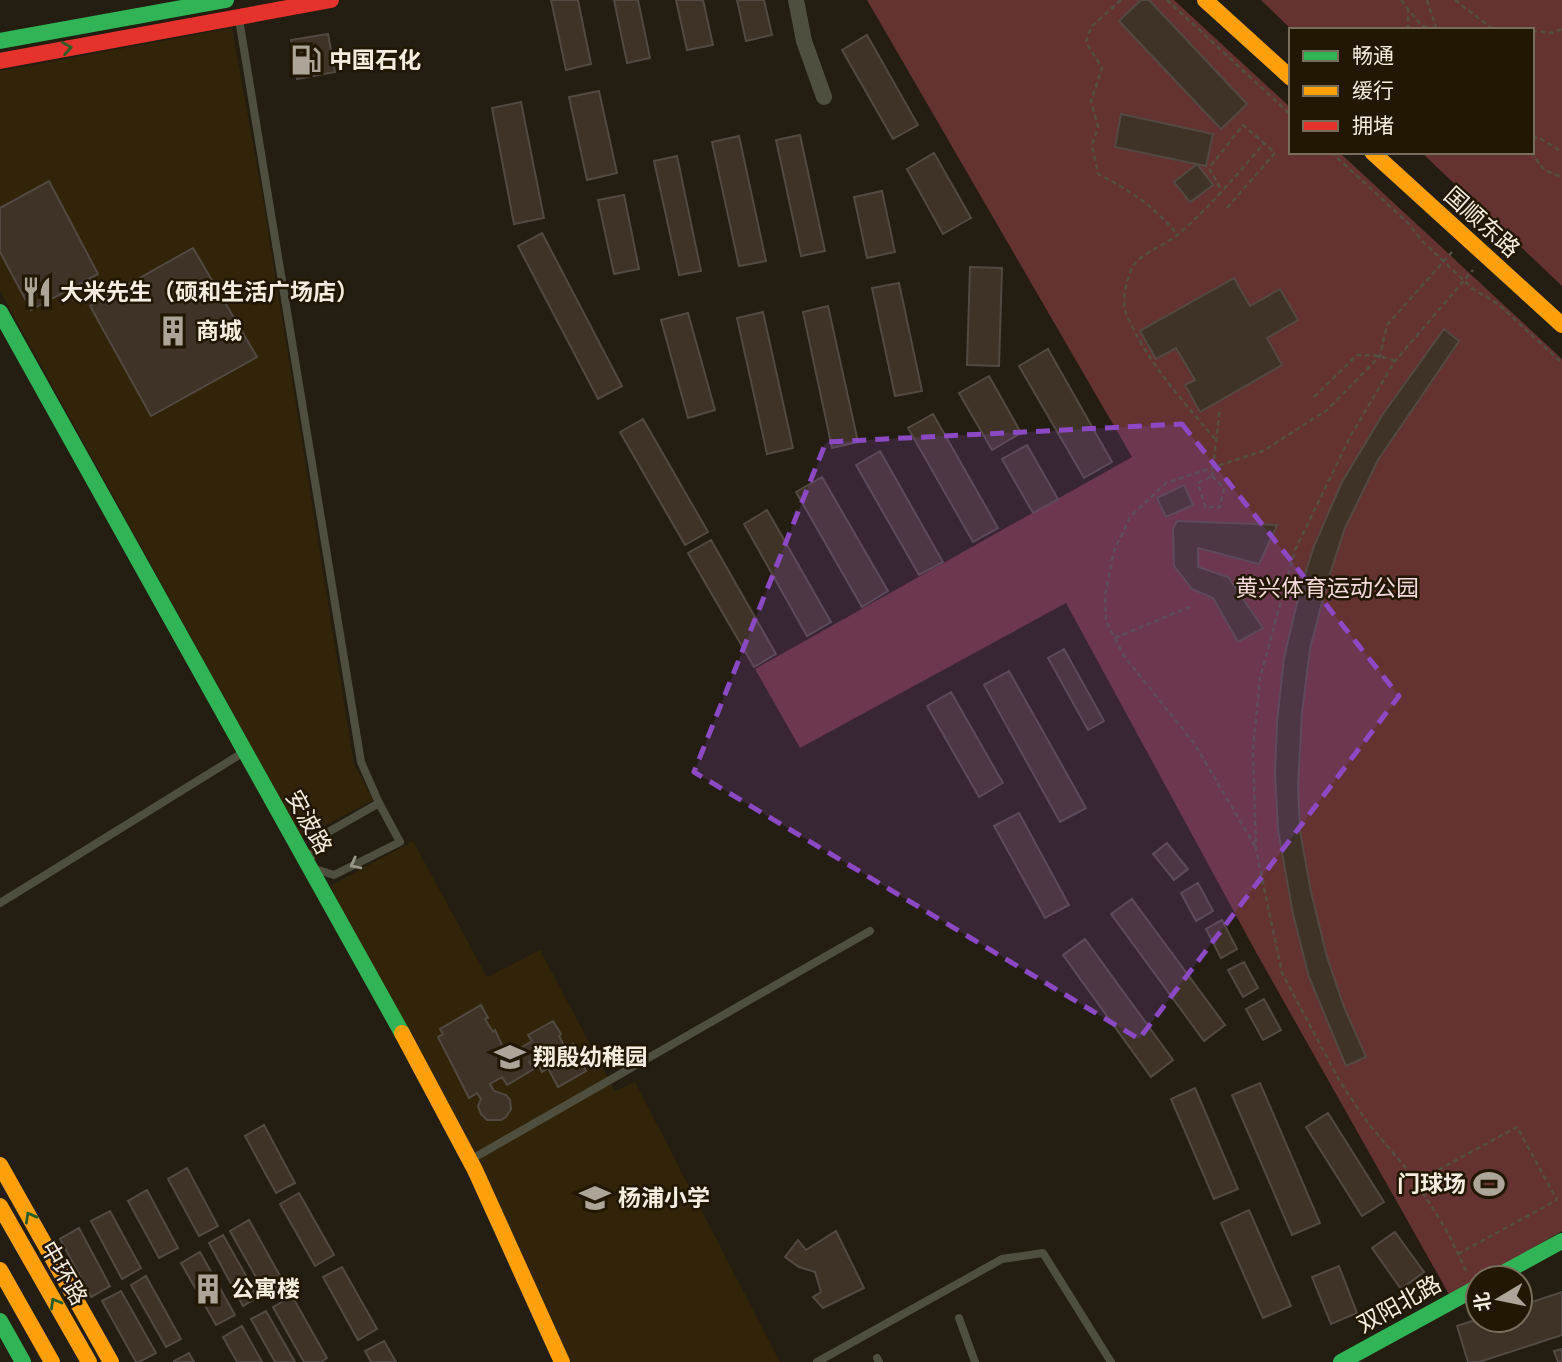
<svg xmlns="http://www.w3.org/2000/svg" width="1562" height="1362" viewBox="0 0 1562 1362" font-family="Poppins,'Noto Sans SC',sans-serif">
<style>
.built{fill:#312408}
.green{fill:#653232}
.building{fill:#3f3226;stroke:#524a42;stroke-width:2}
.lines{fill:none;stroke-linecap:round;stroke-linejoin:round}
.path{stroke:#515042;stroke-width:2.5;stroke-dasharray:5 3.5;stroke-linecap:butt}
.lane{stroke:#4e4f3e;stroke-width:8}
.street{stroke:#4e4f3e;stroke-width:16}
.fast{stroke:#30b455;stroke-width:16}
.slow{stroke:#ff9f0a;stroke-width:16}
.jam{stroke:#e5322d;stroke-width:16}
.oneway{stroke:#285e27}
.oneway2{stroke:#999787}
.marked{fill:#8d49c4;fill-opacity:0.2;stroke:#8d49c4;stroke-width:5;stroke-dasharray:14 9;stroke-linejoin:round}
.labels{text-anchor:middle;dominant-baseline:central;stroke-width:5;stroke-linejoin:round;paint-order:stroke}
.poi-label{font-size:23px;font-weight:bold;fill:#f5eee0;stroke:#211702;text-anchor:start}
.street-label{font-size:23px;fill:#f5eee0;stroke:#211702}
.park-label{font-size:23px;fill:#f4dada;stroke:#211702}
</style>
<rect width="100%" height="100%" fill="#231d12"/>
<!-- built -->
<path class="built" d="M 232,28 L 263,199 L 354,764 L 373,800 L 302,838 L 0,291 L 0,71 Z
M 413,841 L 487,977 L 540,950 L 615,1091 L 635,1082 L 780,1362 L 570,1362 L 330,886 Z"/>
<!-- green -->
<path class="green" d="M 867,0 L 1174,0 L 1291,108 L 1291,152 L 1339,152 L 1562,359 L 1562,1231 L 1450,1296 L 1257,954 L 1066,603 L 800,748 L 755,669 L 1132,457 Z
M 1261,0 L 1562,0 L 1562,286 L 1421,152 L 1532,152 L 1532,30 L 1292,30 Z"/>
<!-- building -->
<path class="building" d="M 551,0 L 578,0 L 591,64 L 566,70 Z
M 614,0 L 638,0 L 650,58 L 627,63 Z
M 676,0 L 703,0 L 713,45 L 687,50 Z
M 737,0 L 764,0 L 772,35 L 746,41 Z
M 1141,0 L 1149,0 L 1247,104 L 1221,129 L 1119,21 Z
M 328,34 L 335,72 L 297,79 L 291,40 Z
M 867,35 L 918,125 L 893,139 L 842,50 Z
M 599,91 L 617,173 L 587,180 L 569,97 Z
M 521,102 L 544,218 L 514,224 L 492,108 Z
M 1121,114 L 1213,134 L 1206,166 L 1115,147 Z
M 800,135 L 825,251 L 801,256 L 776,140 Z
M 739,136 L 766,261 L 739,266 L 712,142 Z
M 934,153 L 971,218 L 943,234 L 907,169 Z
M 677,156 L 701,271 L 679,275 L 654,161 Z
M 1197,164 L 1213,185 L 1190,202 L 1174,182 Z
M 49,181 L 98,274 L 31,310 L 0,252 L 0,208 Z
M 882,191 L 895,252 L 867,258 L 854,197 Z
M 624,195 L 639,269 L 614,274 L 598,200 Z
M 542,233 L 622,386 L 598,399 L 518,246 Z
M 193,248 L 257,357 L 151,416 L 90,306 Z
M 970,267 L 1002,268 L 999,366 L 967,365 Z
M 1234,278 L 1250,306 L 1280,289 L 1298,320 L 1267,338 L 1282,365 L 1200,412 L 1185,385 L 1195,380 L 1176,348 L 1156,359 L 1140,331 Z
M 899,283 L 922,391 L 895,396 L 872,288 Z
M 828,306 L 858,442 L 832,448 L 803,312 Z
M 763,312 L 793,448 L 767,454 L 737,318 Z
M 688,313 L 715,410 L 688,418 L 661,320 Z
M 1444,329 L 1459,341 L 1378,460 L 1345,528 L 1327,583 L 1310,649 L 1302,713 L 1298,786 L 1300,831 L 1311,892 L 1327,957 L 1344,1007 L 1366,1057 L 1346,1066 L 1309,977 L 1293,914 L 1278,830 L 1275,773 L 1277,722 L 1284,658 L 1300,590 L 1314,546 L 1342,482 L 1383,414 Z
M 1048,349 L 1112,462 L 1084,478 L 1019,366 Z
M 989,376 L 1021,433 L 992,450 L 959,393 Z
M 933,414 L 998,528 L 973,542 L 908,428 Z
M 643,419 L 708,532 L 685,545 L 620,432 Z
M 1027,445 L 1058,499 L 1033,513 L 1002,459 Z
M 880,451 L 943,562 L 919,575 L 856,465 Z
M 822,477 L 888,591 L 862,607 L 796,492 Z
M 1184,485 L 1193,505 L 1166,517 L 1157,498 Z
M 767,510 L 831,622 L 807,636 L 744,524 Z
M 1177,521 L 1277,525 L 1259,564 L 1198,548 L 1198,567 L 1228,577 L 1263,628 L 1238,642 L 1213,598 L 1192,589 L 1174,566 L 1173,529 Z
M 711,540 L 776,654 L 754,667 L 688,553 Z
M 1064,649 L 1104,721 L 1088,730 L 1048,658 Z
M 1009,671 L 1086,808 L 1060,822 L 984,685 Z
M 951,692 L 1003,783 L 979,797 L 927,706 Z
M 1019,813 L 1069,905 L 1045,918 L 994,826 Z
M 1167,843 L 1188,869 L 1174,880 L 1153,854 Z
M 1198,883 L 1213,911 L 1196,921 L 1181,893 Z
M 1132,899 L 1225,1025 L 1204,1041 L 1111,914 Z
M 1222,920 L 1237,949 L 1221,958 L 1206,929 Z
M 1085,939 L 1173,1060 L 1151,1077 L 1063,955 Z
M 1244,962 L 1258,988 L 1243,997 L 1228,970 Z
M 1264,999 L 1281,1030 L 1263,1040 L 1246,1009 Z
M 481,1005 L 488,1018 L 485,1019 L 493,1032 L 495,1030 L 507,1056 L 532,1041 L 528,1035 L 553,1021 L 561,1034 L 559,1036 L 566,1049 L 573,1044 L 586,1071 L 558,1087 L 548,1068 L 542,1072 L 535,1058 L 529,1062 L 534,1069 L 507,1085 L 502,1077 L 490,1084 L 494,1091 L 506,1095 L 510,1100 L 511,1109 L 506,1117 L 501,1120 L 487,1120 L 481,1114 L 478,1106 L 481,1099 L 477,1093 L 469,1098 L 438,1037 L 443,1034 L 440,1029 Z
M 1260,1083 L 1320,1223 L 1292,1235 L 1232,1095 Z
M 1195,1088 L 1238,1189 L 1214,1199 L 1171,1099 Z
M 1328,1113 L 1384,1202 L 1362,1216 L 1306,1127 Z
M 264,1125 L 295,1183 L 276,1193 L 245,1136 Z
M 187,1168 L 218,1226 L 199,1236 L 168,1179 Z
M 147,1190 L 178,1248 L 159,1258 L 128,1201 Z
M 299,1193 L 334,1255 L 315,1266 L 280,1204 Z
M 1249,1210 L 1291,1306 L 1263,1318 L 1221,1223 Z
M 110,1211 L 141,1268 L 122,1279 L 91,1221 Z
M 249,1220 L 284,1283 L 265,1293 L 230,1231 Z
M 79,1228 L 110,1286 L 91,1297 L 60,1239 Z
M 836,1231 L 864,1288 L 823,1308 L 813,1297 L 821,1292 L 815,1272 L 799,1267 L 785,1257 L 798,1240 L 806,1250 Z
M 1395,1232 L 1424,1272 L 1401,1289 L 1372,1248 Z
M 223,1235 L 258,1297 L 243,1306 L 209,1243 Z
M 200,1252 L 235,1315 L 216,1325 L 181,1263 Z
M 1339,1266 L 1357,1313 L 1331,1324 L 1312,1277 Z
M 342,1267 L 377,1329 L 358,1340 L 323,1277 Z
M 146,1276 L 181,1339 L 166,1347 L 131,1285 Z
M 121,1291 L 156,1353 L 139,1362 L 136,1362 L 102,1301 Z
M 1562,1292 L 1562,1335 L 1479,1362 L 1468,1362 L 1457,1326 L 1478,1319 L 1520,1320 L 1520,1306 Z
M 292,1296 L 327,1358 L 321,1362 L 304,1362 L 273,1307 Z
M 266,1311 L 295,1362 L 275,1362 L 251,1319 Z
M 242,1326 L 262,1362 L 237,1362 L 223,1337 Z
M 384,1341 L 396,1362 L 371,1362 L 365,1351 Z
M 1562,1349 L 1562,1362 L 1558,1362 L 1554,1351 Z
M 189,1353 L 194,1362 L 175,1362 L 174,1361 Z"/>
<g class="lines">
<!-- path -->
<path class="path" d="M 1121,0 L 1091,27 L 1086,42 L 1102,68 L 1091,101 L 1098,127 L 1092,145 L 1098,174 C 1133,192 1152,205 1178,235
M 1167,0 L 1291,115
M 1401,0 L 1422,26 L 1437,30
M 1427,0 L 1436,27
M 1455,0 L 1494,30
M 1408,30 L 1408,10
M 1532,31 L 1552,33 L 1562,29
M 1532,137 L 1541,139 L 1562,152
M 1331,152 L 1407,222 L 1422,241 L 1473,289 L 1498,304 L 1562,363
M 1531,152 L 1544,170 L 1562,177
M 1227,208 L 1275,153 L 1264,143
M 1314,397 L 1357,355 L 1380,356 L 1395,361
M 1215,439 C 1183,401 1145,360 1126,313 C 1121,301 1127,273 1136,262 C 1148,250 1168,244 1180,233 C 1211,205 1238,174 1264,143 L 1243,125 L 1209,168 L 1222,191
M 1212,476 L 1224,488 L 1220,507 L 1205,507 L 1198,483 Z
M 1212,476 L 1220,408
M 1115,638 L 1194,605
M 1255,846 L 1194,743 L 1124,656 L 1106,621 L 1105,595 L 1114,551 L 1130,517 L 1166,483 L 1263,451 L 1327,410 L 1380,356 L 1387,325 L 1452,252
M 1416,1182 L 1517,1127 L 1557,1200 L 1458,1254
M 1466,1271 L 1447,1231 L 1411,1174 L 1367,1122 L 1339,1080 L 1282,973 L 1256,849 L 1253,750 L 1260,678 L 1295,550 L 1351,435 L 1395,361 L 1473,270"/>
<!-- lane -->
<path class="lane" d="M 239,19 L 361,762 L 379,803 L 400,842 L 334,875 L 315,869
M 311,858 L 318,838 L 379,803
M 0,903 L 244,752
M 472,1159 L 870,931
M 959,1318 L 975,1362
M 877,1358 L 879,1362
M 817,1362 L 1002,1259 L 1043,1253 L 1111,1362"/>
<!-- street -->
<path class="street" d="M 796,0 L 804,41 L 824,97"/>
<!-- fast -->
<path class="fast" d="M 0,41 L 226,0
M 0,312 L 402,1033
M 1494,1278 L 1562,1241
M 0,1321 L 23,1362
M 1341,1362 L 1478,1287"/>
<!-- slow -->
<path class="slow" d="M 1205,0 L 1291,78
M 1372,152 L 1562,325
M 402,1033 L 475,1170 L 562,1362
M 0,1165 L 111,1362
M 0,1206 L 89,1362
M 0,1270 L 52,1362"/>
<!-- jam -->
<path class="jam" d="M 0,61 L 331,0"/>
</g>
<!-- one-way arrows -->
<defs><path id="oneway-chevron" d="M-2-3.5L2.5 0L-2 3.5" fill="none" stroke-width="1.6" stroke-linecap="round" stroke-linejoin="round" transform="scale(1.75)"/></defs>
<g class="oneway">
<use href="#oneway-chevron" transform="translate(67 48) rotate(-10)"/>
<use href="#oneway-chevron" transform="translate(30 1217) rotate(-119)"/>
<use href="#oneway-chevron" transform="translate(55 1303) rotate(-120)"/>
</g>
<use class="oneway2" href="#oneway-chevron" transform="translate(355 864) rotate(153)"/>
<!-- marked area -->
<path class="marked" d="M 1182,424 L 1399,696 L 1139,1039 L 694,772 L 826,442 Z"/>
<!-- icons -->
<defs>
<g id="fuel-bare" transform="scale(2.415)"><path d="M-5.5-6h7V0h2V4h1.3V-2.5L3-4.5l.8-.8L6-3V5H2.5V1h-1V6h-7ZM-4.2-4.7v3.2H.2V-4.7Z" fill="#aca598" stroke="#211702" stroke-width="2.5" paint-order="stroke"/></g>
<g id="restaurant-bare" transform="scale(2.415)"><path d="M-5-6h1v4h1v-4h1v4h1v-4h1v5L-1.5 .5V6h-2V.5L-5-1ZM5-6V6H3V1.5H1.5Q1.5-4 5-6Z" fill="#aca598" stroke="#211702" stroke-width="2.5" paint-order="stroke"/></g>
<g id="building-bare" transform="scale(2.415)"><path d="M-4-6H4V6H1V3H-1V6H-4ZM-2.5-4.3h1.7v1.8h-1.7ZM.8-4.3h1.7v1.8H.8ZM-2.5-1h1.7V.8h-1.7ZM.8-1h1.7V.8H.8Z" fill="#aca598" stroke="#211702" stroke-width="2.5" paint-order="stroke"/></g>
<g id="school-bare" transform="scale(2.415)"><path d="M0-5L7-2L0 1L-7-2ZM-4 1L0 2.5L4 1V4Q0 6-4 4Z" fill="#aca598" stroke="#211702" stroke-width="2.5" paint-order="stroke"/></g>
<g id="stadium-bare" transform="scale(2.415)"><path d="M0-5a6.5 5 0 1 0 0 10a6.5 5 0 1 0 0-10ZM-3.5-1.8h7v3.6h-7Z" fill="#aca598" stroke="#211702" stroke-width="2.5" paint-order="stroke"/></g>
</defs>
<g fill-rule="evenodd">
<use href="#fuel-bare" x="306" y="60"/>
<use href="#restaurant-bare" x="37" y="292"/>
<use href="#building-bare" x="173" y="331"/>
<use href="#school-bare" x="510" y="1057"/>
<use href="#stadium-bare" x="1489" y="1184"/>
<use href="#school-bare" x="595" y="1198"/>
<use href="#building-bare" x="208" y="1289"/>
</g>
<g class="labels">
<!-- poi labels -->
<g class="poi-label">
<text x="329" y="60">中国石化</text>
<text x="60" y="292">大米先生（硕和生活广场店）</text>
<text x="196" y="331">商城</text>
<text x="533" y="1057">翔殷幼稚园</text>
<text x="1466" y="1184" text-anchor="end">门球场</text>
<text x="618" y="1198">杨浦小学</text>
<text x="231" y="1289">公寓楼</text>
</g>
<!-- street labels -->
<g class="street-label">
<text transform="translate(1482 222) rotate(42)">国顺东路</text>
<text transform="translate(309 822) rotate(61)">安波路</text>
<text transform="translate(64 1273) rotate(60)">中环路</text>
<text transform="translate(1399 1304) rotate(-29)">双阳北路</text>
</g>
<!-- park labels -->
<g class="park-label">
<text x="1327" y="588">黄兴体育运动公园</text>
</g>
</g>
<!-- legend -->
<rect x="1289" y="28" width="245" height="126" fill="#211702" stroke="#766d5b" stroke-width="2"/>
<rect x="1303" y="51" width="35" height="10" fill="#30b455" stroke="#766d5b" stroke-width="2"/>
<text x="1352" y="63" font-size="21" fill="#f5eee0">畅通</text>
<rect x="1303" y="86" width="35" height="10" fill="#ff9f0a" stroke="#766d5b" stroke-width="2"/>
<text x="1352" y="98" font-size="21" fill="#f5eee0">缓行</text>
<rect x="1303" y="121" width="35" height="10" fill="#e5322d" stroke="#766d5b" stroke-width="2"/>
<text x="1352" y="133" font-size="21" fill="#f5eee0">拥堵</text>
<!-- north arrow -->
<g transform="translate(1499 1299) rotate(260)"><circle r="33" fill="#211702" stroke="#766d5b" stroke-width="2"/>
<path d="M0-5L12 26L0 18L-12 26Z" fill="#aca598"/>
<text y="-10" font-size="19" font-weight="bold" text-anchor="middle" fill="#f5eee0">北</text>
</g>
</svg>
